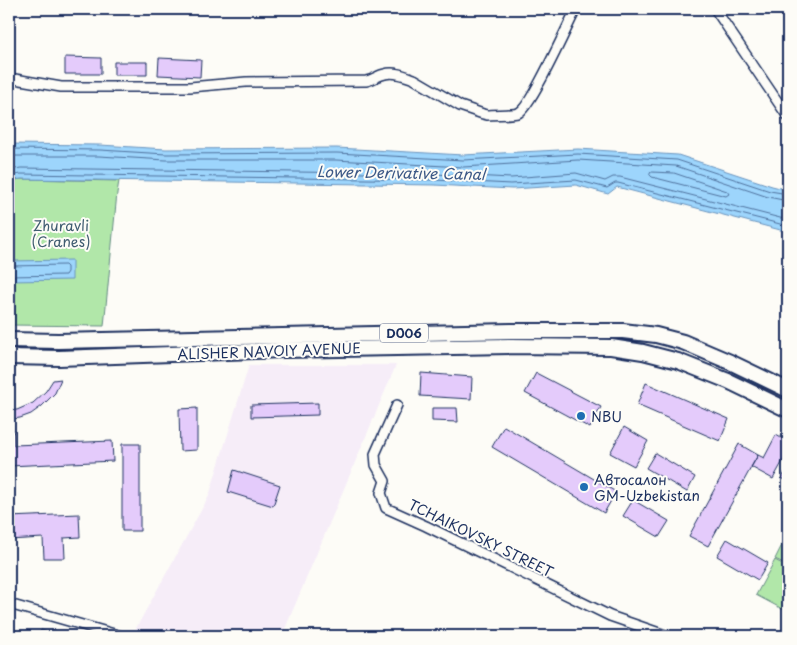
<svg xmlns="http://www.w3.org/2000/svg" width="797" height="645" viewBox="0 0 797 645" font-family="'Playpen Sans',sans-serif">
<style>
.built{fill:#f6edf8}
.green{fill:#b1e7a9;stroke:#668b84}
.water{fill:#9dd5fc;stroke:#6993bd}
.lines{fill:none;stroke-linecap:round;stroke-linejoin:round}
.shore{stroke:#4f719d;stroke-width:1}
.building{fill:#e4cbfb;stroke:#1b2f5e}
.street-casing{stroke:#1b2f5e;stroke-width:12}
.primary-casing{stroke:#1b2f5e;stroke-width:18}
.street{stroke:#fdfcf7;stroke-width:9}
.primary{stroke:#fdfcf7;stroke-width:14}
.poi-dot{fill:#1f6fb2;stroke:#fdfcf7;stroke-width:2}
.labels{text-anchor:middle;dominant-baseline:central;stroke-width:4;stroke-linejoin:round;paint-order:stroke}
.shield{fill:#fdfcf7;stroke:#5f6c8c;stroke-width:1}
.shield-label{font-size:12px;font-weight:bold;fill:#1b2f5e}
.park-label{font-size:14px;fill:#405d71;stroke:#fdfcf7}
.street-label{font-size:14px;fill:#1b2f5e;stroke:#fdfcf7}
.poi-label{font-size:14px;fill:#1b2f5e;stroke:#fdfcf7;text-anchor:start}
.water-label{font-size:15px;font-style:italic;fill:#3c5886;stroke:#fdfcf7}
</style>
<rect width="100%" height="100%" fill="#fdfcf7"/>
<filter id="ink" filterUnits="userSpaceOnUse"><feTurbulence type="fractalNoise" baseFrequency=".02" numOctaves="2"/><feDisplacementMap in="SourceGraphic" scale="10" xChannelSelector="R" yChannelSelector="G"/><feConvolveMatrix kernelMatrix="1 2 1 2 8 2 1 2 1" color-interpolation-filters="sRGB"/></filter>
<g filter="url(#ink)">
<!-- built -->
<path class="built" d="M 249,365 L 396,365 L 282,636 L 158,636 L 135,630 L 209,496 Z"/>
<!-- green -->
<path class="green" d="M 21,179 L 119,181 L 117,193 L 104,326 L 9,325 L 9,181 Z
M 788,533 L 788,565 L 775,559 Z
M 775,560 L 788,567 L 788,612 L 756,595 Z"/>
<!-- water -->
<path class="water" d="M 9,144 L 100,145 L 166,149 L 337,148 L 463,155 L 578,149 L 678,155 L 772,186 L 788,190 L 788,232 L 617,187 L 608,194 L 576,185 L 512,189 L 434,185 L 21,179 L 9,181 Z
M 72,260 L 72,280 L 10,281 L 10,261 Z"/>
<g class="lines">
<!-- shore -->
<path class="shore" d="M 9,149 L 100,150 L 166,154 L 337,153 L 463,160 L 578,154 L 677,160 L 770,191 L 788,194
M 9,156 L 99,156 L 166,160 L 336,160 L 463,167 L 578,160 L 676,166 L 768,197 L 788,201
M 9,170 L 21,168 L 434,174 L 511,178 L 576,173 L 605,181 L 613,177 L 620,177 L 788,220
M 651,172 L 674,173 L 727,191 L 729,194 L 726,196 L 652,177 L 650,175 Z
M 9,176 L 21,174 L 434,180 L 511,184 L 576,180 L 607,188 L 615,183 L 618,183 L 788,226
M 9,266 L 65,265 L 67,267 L 67,272 L 65,275 L 9,276"/>
</g>
<!-- building -->
<path class="building" d="M 65,57 L 101,58 L 101,74 L 65,74 Z
M 159,58 L 201,60 L 200,77 L 158,75 Z
M 114,62 L 147,62 L 147,75 L 114,75 Z
M 421,373 L 472,377 L 471,399 L 420,396 Z
M 536,373 L 601,407 L 590,428 L 525,393 Z
M 61,379 L 55,393 L 42,406 L 31,414 L 20,418 L 13,419 L 14,445 L 112,441 L 113,461 L 9,466 L 9,410 L 17,410 L 33,403 L 46,391 L 53,380 Z
M 646,383 L 729,419 L 720,441 L 637,405 Z
M 318,403 L 318,415 L 251,417 L 251,405 Z
M 197,408 L 197,450 L 180,451 L 179,409 Z
M 432,408 L 457,408 L 458,422 L 432,421 Z
M 504,426 L 616,492 L 604,513 L 492,447 Z
M 624,427 L 648,441 L 634,466 L 610,453 Z
M 776,435 L 788,442 L 788,452 L 773,479 L 751,467 L 758,455 L 764,458 Z
M 122,444 L 140,444 L 140,531 L 122,531 Z
M 739,444 L 758,455 L 708,546 L 689,536 Z
M 655,453 L 695,477 L 687,492 L 646,468 Z
M 788,467 L 788,482 L 782,478 Z
M 234,470 L 280,485 L 273,506 L 228,492 Z
M 633,500 L 669,521 L 659,537 L 623,516 Z
M 79,514 L 80,537 L 64,538 L 65,558 L 44,558 L 43,538 L 9,540 L 9,517 Z
M 727,539 L 768,563 L 758,580 L 717,556 Z
M 9,625 L 14,627 L 12,636 L 9,636 Z
M 41,630 L 64,636 L 39,636 Z"/>
<g class="lines">
<!-- street casing -->
<g class="street-casing">
<path id="street" d="M 715,9 L 788,117
M 9,78 L 61,87 L 190,87 L 246,82 L 366,81 C 373,80 378,75 385,74 C 394,71 406,76 414,79 L 460,106 L 483,114 L 487,115 C 495,114 511,115 518,113 C 530,109 568,25 576,9
M 397,405 L 375,454 L 376,465 L 385,481 L 381,493 L 386,508 L 426,526 L 610,616 L 668,636
M 9,604 L 121,636"/>
</g>
<!-- primary casing -->
<g class="primary-casing">
<path id="primary" d="M 9,340 L 58,341 L 511,331 L 623,331 L 656,335 L 683,342 L 730,362 L 788,390
M 9,357 L 59,358 L 283,350 L 510,346 L 611,347 L 643,352 L 678,361 L 728,381 L 788,410"/>
</g>
<!-- street -->
<use href="#street" class="street"/>
<!-- primary -->
<use href="#primary" class="primary"/>
</g>
</g>
<!-- markers -->
<g class="poi-dot">
<circle cx="581" cy="416" r="5"/>
<circle cx="584" cy="487" r="5"/>
</g>
<g class="labels">
<!-- shield labels -->
<rect class="shield" x="380" y="323.5" width="48" height="19" rx="4"/>
<g class="shield-label">
<text x="404" y="333">D006</text>
</g>
<!-- park labels -->
<g class="park-label">
<text x="61" y="225">Zhuravli<tspan x="61" dy="16">(Cranes)</tspan></text>
</g>
<!-- street labels -->
<g class="street-label">
<text transform="translate(269 351) rotate(-2)">ALISHER NAVOIY AVENUE</text>
<text transform="translate(481 538) rotate(26)">TCHAIKOVSKY STREET</text>
</g>
<!-- poi labels -->
<g class="poi-label">
<text x="591" y="416">NBU</text>
<text x="594" y="479">Автосалон<tspan x="594" dy="16">GM-Uzbekistan</tspan></text>
</g>
<!-- water labels -->
<g class="water-label">
<text transform="translate(401 172) rotate(1)">Lower Derivative Canal</text>
</g>
</g>
<!-- margin -->
<rect width="797" height="645" fill="none" stroke="#fdfcf7" stroke-width="30"/>
<rect x="15" y="15" width="767" height="615" fill="none" stroke="#1b2f5e" stroke-width="2" filter="url(#ink)"/>
</svg>
